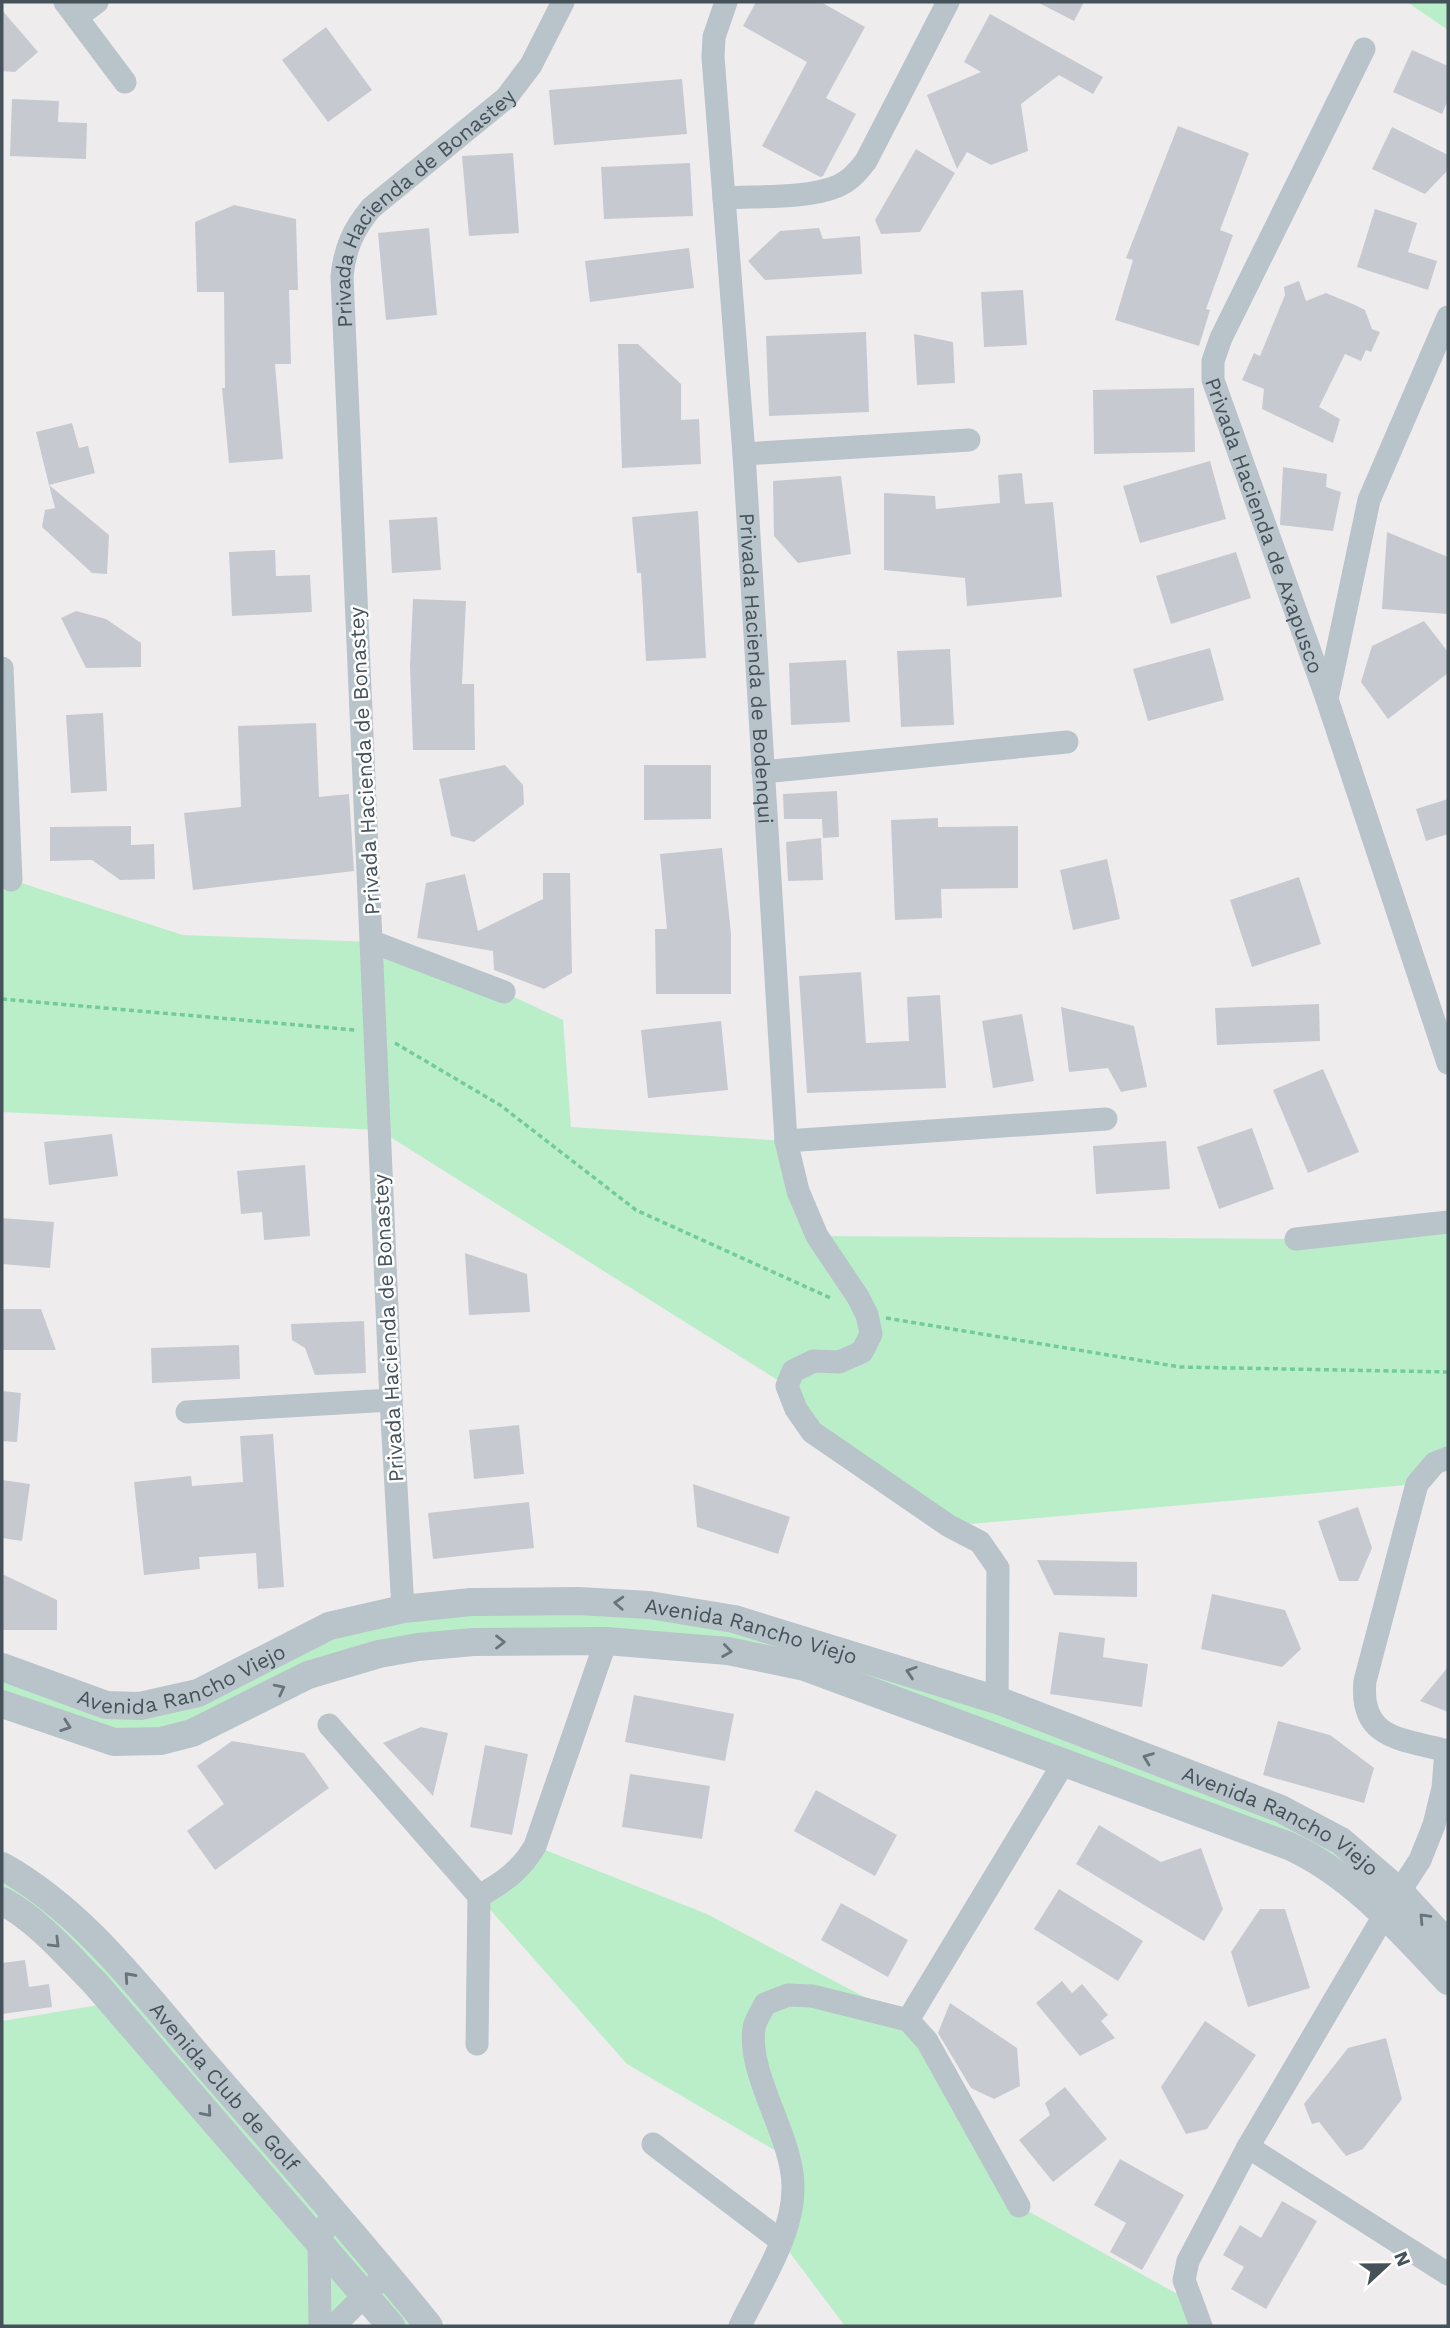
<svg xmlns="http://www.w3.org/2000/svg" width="1450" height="2328" viewBox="0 0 1450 2328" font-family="'Work Sans',sans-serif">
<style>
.green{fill:#baeec9}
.building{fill:#c6cad0}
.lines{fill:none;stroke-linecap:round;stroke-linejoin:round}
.path{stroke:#72cc97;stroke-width:3.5;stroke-dasharray:5 3.5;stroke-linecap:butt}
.minor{stroke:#b8c3ca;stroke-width:23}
.tertiary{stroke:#b8c3ca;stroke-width:28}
.oneway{stroke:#68747c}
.labels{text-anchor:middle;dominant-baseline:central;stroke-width:5;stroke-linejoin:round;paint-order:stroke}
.street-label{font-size:21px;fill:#45525a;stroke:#fff}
</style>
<rect width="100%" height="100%" fill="#efeced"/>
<!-- green -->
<path class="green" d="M 1407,2 L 1448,2 L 1448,30 Z
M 2,817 L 12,880 L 183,935 L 373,942 L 504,992 L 563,1020 L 571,1127 L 786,1141 L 817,1236 L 1296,1239 L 1448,1222 L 1448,1458 L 1417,1484 L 949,1526 L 812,1432 L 787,1386 L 379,1130 L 2,1112 Z
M 403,1609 L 734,1619 L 1281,1809 L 1448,1944 L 1448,1981 L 1336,1874 L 728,1651 L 418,1647 L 161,1741 L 2,1710 L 2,1671 L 140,1706 Z
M 535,1846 L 707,1914 L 908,2020 L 1019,2206 L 1190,2301 L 1201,2326 L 845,2326 L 781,2241 L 788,2158 L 627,2064 L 479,1897 Z
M 2,1866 L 27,1880 L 429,2326 L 391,2326 L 366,2295 L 334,2326 L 2,2326 L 2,2021 L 111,2003 L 2,1901 Z"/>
<!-- building -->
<path class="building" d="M 756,2 L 821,2 L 865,27 L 826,98 L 856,114 L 823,176 L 820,177 L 762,146 L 807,62 L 743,26 Z
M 1037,2 L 1084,2 L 1074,21 Z
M 2,10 L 38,52 L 15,72 L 2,71 Z
M 990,14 L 1103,77 L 1093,94 L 1059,75 L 1021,104 L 1028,151 L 991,165 L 967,152 L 957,169 L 927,95 L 981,72 L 964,62 Z
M 326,27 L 372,90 L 328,122 L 282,60 Z
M 1412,50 L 1448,66 L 1448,100 L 1442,114 L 1393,92 Z
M 682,79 L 687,134 L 554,145 L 549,90 Z
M 12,99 L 59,101 L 58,122 L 87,123 L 86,159 L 10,156 Z
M 1178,126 L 1249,153 L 1220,230 L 1233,235 L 1206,309 L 1210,310 L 1199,346 L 1115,320 L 1133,260 L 1126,258 Z
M 1392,127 L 1448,155 L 1448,170 L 1425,194 L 1372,169 Z
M 916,149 L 955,173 L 920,232 L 881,234 L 875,220 Z
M 513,153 L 519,233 L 469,236 L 462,156 Z
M 690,163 L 693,216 L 604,219 L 601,167 Z
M 234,205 L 296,219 L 298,290 L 289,290 L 291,364 L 275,364 L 283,459 L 229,463 L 222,388 L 225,388 L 224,292 L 197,292 L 195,222 Z
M 1375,209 L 1417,223 L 1408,252 L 1437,261 L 1428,290 L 1357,267 Z
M 429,228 L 437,315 L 386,320 L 378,233 Z
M 819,228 L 823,239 L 860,236 L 862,274 L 765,280 L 748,261 L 780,231 Z
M 689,248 L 694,288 L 590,302 L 585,261 Z
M 1299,281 L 1306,301 L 1326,293 L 1355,305 L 1365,310 L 1372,329 L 1380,332 L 1371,352 L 1366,350 L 1361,361 L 1345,354 L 1319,407 L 1340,419 L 1333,443 L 1262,409 L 1264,389 L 1242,380 L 1254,353 L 1260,356 L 1285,295 L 1284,287 Z
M 1023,290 L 1027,345 L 984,347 L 981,292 Z
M 866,332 L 869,412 L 769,416 L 766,336 Z
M 914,334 L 953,342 L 955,383 L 917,385 Z
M 618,344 L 638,344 L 681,384 L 681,420 L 699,419 L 701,464 L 622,468 Z
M 1194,388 L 1195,452 L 1094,454 L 1093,390 Z
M 72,423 L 79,448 L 88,446 L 95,473 L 49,485 L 36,432 Z
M 1210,461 L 1226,519 L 1140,543 L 1123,486 Z
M 1283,467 L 1327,474 L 1326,487 L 1341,492 L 1333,531 L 1280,525 Z
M 1022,473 L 1025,504 L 1053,502 L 1062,597 L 967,606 L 965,578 L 884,570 L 884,493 L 935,496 L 936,509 L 1000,503 L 998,475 Z
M 841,476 L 851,554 L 798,563 L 774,536 L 773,481 Z
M 49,485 L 109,535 L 107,574 L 92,573 L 42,527 L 45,510 L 55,508 Z
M 698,511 L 706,658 L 646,661 L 641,573 L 637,573 L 632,517 Z
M 437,517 L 441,570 L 392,573 L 389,520 Z
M 1387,532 L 1448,557 L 1448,614 L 1382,609 Z
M 275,550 L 276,576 L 310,575 L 312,612 L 232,616 L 229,552 Z
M 1236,552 L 1251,598 L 1171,624 L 1156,576 Z
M 413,599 L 466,601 L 462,684 L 474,684 L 475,750 L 413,750 L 410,666 Z
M 76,611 L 106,619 L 141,643 L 141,667 L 86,668 L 61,618 Z
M 1424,621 L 1448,652 L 1448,673 L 1388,719 L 1361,682 L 1372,646 Z
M 1210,648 L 1224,700 L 1148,721 L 1133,669 Z
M 950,649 L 954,725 L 901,727 L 897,651 Z
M 846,660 L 850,722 L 791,725 L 789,663 Z
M 103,713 L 107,791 L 71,793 L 66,715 Z
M 316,723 L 319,797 L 349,794 L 354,871 L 193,890 L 184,813 L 241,807 L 238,726 Z
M 505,765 L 523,785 L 524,804 L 474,842 L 451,836 L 439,779 Z
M 644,765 L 711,765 L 711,819 L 644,820 Z
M 837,791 L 839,837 L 823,838 L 822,819 L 784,819 L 783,794 Z
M 1448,799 L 1448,834 L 1426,841 L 1416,809 Z
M 938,818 L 938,827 L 1018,826 L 1018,888 L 941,889 L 942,918 L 895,920 L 891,820 Z
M 131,826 L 131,845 L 154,844 L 155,879 L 120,880 L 92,860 L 50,861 L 50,827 Z
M 821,838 L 823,880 L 788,881 L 786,842 Z
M 722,848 L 731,934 L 731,994 L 656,994 L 655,929 L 667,929 L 660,854 Z
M 1107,859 L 1120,919 L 1073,930 L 1060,870 Z
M 543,873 L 570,873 L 572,973 L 544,989 L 494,970 L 493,951 L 417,938 L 426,883 L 465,874 L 478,931 L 543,899 Z
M 1299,877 L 1321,944 L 1252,967 L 1230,900 Z
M 861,972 L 866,1043 L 909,1041 L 907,997 L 940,995 L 946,1088 L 807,1093 L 799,976 Z
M 1319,1004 L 1320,1041 L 1217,1045 L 1215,1008 Z
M 1061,1007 L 1134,1026 L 1147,1087 L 1121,1092 L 1108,1068 L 1069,1072 Z
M 1022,1014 L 1034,1081 L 993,1088 L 982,1021 Z
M 721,1021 L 728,1090 L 648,1098 L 641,1030 Z
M 1323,1069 L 1359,1152 L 1308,1173 L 1273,1090 Z
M 1252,1128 L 1274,1189 L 1219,1209 L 1197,1147 Z
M 112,1134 L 118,1176 L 49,1185 L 44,1142 Z
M 1166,1141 L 1170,1189 L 1096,1194 L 1093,1146 Z
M 305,1165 L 310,1236 L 264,1240 L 262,1212 L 241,1214 L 237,1171 Z
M 2,1218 L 54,1222 L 50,1268 L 2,1264 Z
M 465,1253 L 527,1274 L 530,1312 L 469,1315 Z
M 2,1309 L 41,1309 L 56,1350 L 2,1350 Z
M 364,1321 L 366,1373 L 315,1375 L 305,1348 L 292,1340 L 291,1324 Z
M 239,1345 L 240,1379 L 152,1383 L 151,1348 Z
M 2,1391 L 21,1393 L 17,1442 L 2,1441 Z
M 519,1425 L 524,1474 L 474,1479 L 469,1430 Z
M 273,1434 L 284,1587 L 258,1589 L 256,1553 L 199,1557 L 200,1569 L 144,1575 L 134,1482 L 191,1476 L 192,1486 L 243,1482 L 240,1436 Z
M 2,1480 L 30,1484 L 22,1541 L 2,1538 Z
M 693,1484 L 790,1517 L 778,1554 L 697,1527 Z
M 529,1502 L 534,1548 L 433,1559 L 428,1513 Z
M 1358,1507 L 1372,1548 L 1358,1581 L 1339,1581 L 1318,1521 Z
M 1037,1560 L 1137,1562 L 1137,1597 L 1054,1595 Z
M 2,1574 L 57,1600 L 57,1630 L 2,1630 Z
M 1212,1594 L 1285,1610 L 1301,1649 L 1282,1667 L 1201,1649 Z
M 1059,1632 L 1105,1638 L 1103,1657 L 1148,1664 L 1142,1707 L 1050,1694 Z
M 1448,1667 L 1448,1712 L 1420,1701 Z
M 634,1695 L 734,1714 L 725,1761 L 625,1742 Z
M 1278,1721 L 1330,1735 L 1374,1768 L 1364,1803 L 1263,1775 Z
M 421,1727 L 448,1733 L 433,1796 L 383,1743 Z
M 232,1741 L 304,1753 L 329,1788 L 215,1870 L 187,1831 L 224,1804 L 197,1766 Z
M 485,1745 L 528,1754 L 512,1835 L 470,1827 Z
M 630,1774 L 710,1786 L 702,1839 L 622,1827 Z
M 816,1790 L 897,1835 L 875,1876 L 794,1831 Z
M 1099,1825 L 1161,1862 L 1201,1848 L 1223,1909 L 1204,1941 L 1076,1864 Z
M 1059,1889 L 1143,1941 L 1118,1981 L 1034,1929 Z
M 841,1903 L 908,1940 L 888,1977 L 821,1940 Z
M 1260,1909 L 1285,1909 L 1310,1988 L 1248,2007 L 1231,1952 Z
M 25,1960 L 29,1987 L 49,1984 L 52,2007 L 2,2014 L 2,1963 Z
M 1062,1981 L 1072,1993 L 1082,1984 L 1108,2015 L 1101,2021 L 1115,2038 L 1080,2056 L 1036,2003 Z
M 950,2003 L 1017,2048 L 1020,2086 L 994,2099 L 971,2088 L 938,2033 Z
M 1205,2021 L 1256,2055 L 1207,2129 L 1186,2134 L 1161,2087 Z
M 1386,2038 L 1402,2099 L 1363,2149 L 1346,2156 L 1319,2122 L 1312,2124 L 1304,2104 L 1348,2048 Z
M 1065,2087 L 1107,2139 L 1053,2182 L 1019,2140 L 1050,2115 L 1045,2103 Z
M 1120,2159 L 1184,2195 L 1142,2270 L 1110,2252 L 1126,2223 L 1094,2205 Z
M 1282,2201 L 1317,2221 L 1266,2309 L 1231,2289 L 1244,2267 L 1223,2255 L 1240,2225 L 1261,2238 Z"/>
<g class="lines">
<!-- path -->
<path class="path" d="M 2,999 L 355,1030
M 395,1043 L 500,1105 L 636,1210 L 833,1299
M 886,1318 L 1180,1367 L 1448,1372"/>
<!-- minor -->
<g class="minor">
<path d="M 65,2 L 125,82"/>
<path id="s1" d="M 726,2 L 714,37 L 713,57 L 744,454 L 786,1141 L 798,1191 L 817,1236 L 858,1297 L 867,1315 L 871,1334 L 862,1352 L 839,1362 L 814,1361 L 793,1371 L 787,1386 L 796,1409 L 812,1432 L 949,1526 L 980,1542 L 998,1568 L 997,1700"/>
<path d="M 77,17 L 97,2"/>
<path id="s2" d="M 1364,49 L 1221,338 L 1213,361 L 1213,380 L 1327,699 L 1448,1063"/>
<path d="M 724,198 C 757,196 808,199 838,186 C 850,181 858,172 866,161 L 948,2"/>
<path d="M 744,454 L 969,440"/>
<path d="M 2,668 L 11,880"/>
<path d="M 1327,699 L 1369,500 L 1448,317"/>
<path d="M 763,772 L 1067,742"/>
<path d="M 373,942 L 504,992"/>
<path d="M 786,1141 L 1106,1119"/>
<path d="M 1296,1239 L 1448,1222"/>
<path d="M 187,1412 L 391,1400"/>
<path d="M 1448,1458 L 1435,1463 L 1417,1484 L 1365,1681 C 1359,1740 1403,1739 1448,1751"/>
<path id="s3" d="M 403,1609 L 391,1400 L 342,276 C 345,248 353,230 371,208 L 506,98 L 531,65 L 563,2"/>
<path d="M 329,1725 L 479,1896"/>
<path d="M 479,1896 C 504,1882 521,1870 535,1846 L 606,1641"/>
<path d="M 908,2020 L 1063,1764"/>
<path d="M 908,2020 L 927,2041 L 1019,2206"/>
<path d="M 477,2044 L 479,1896"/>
<path d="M 653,2144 L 781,2241"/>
<path d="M 1248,2147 L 1448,2274"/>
<path d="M 320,2326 L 319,2242 L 333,2211"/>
<path d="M 334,2326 L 377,2283"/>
<path d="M 740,2326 C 760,2284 793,2236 793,2188 C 794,2138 747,2076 754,2028 C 755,2020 762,2011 765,2004 L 788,1995 L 812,1996 L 908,2020"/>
<path d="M 1201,2326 L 1184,2280 L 1188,2261 L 1248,2147 L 1385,1914 L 1420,1860 L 1434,1825 L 1443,1788 L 1446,1751"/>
</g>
<!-- tertiary -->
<g class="tertiary">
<path id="s4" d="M 2,1667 L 106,1705 L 140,1706 L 198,1693 L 329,1626 L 403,1609 L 471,1602 L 578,1601 L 649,1605 L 734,1619 L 997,1700 L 1281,1809 L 1341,1841 L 1400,1892 L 1448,1944"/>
<path d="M 2,1704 L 114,1742 L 161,1741 L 192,1733 L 308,1675 L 379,1654 L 418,1647 L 473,1642 L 606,1641 L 728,1651 L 805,1667 L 1289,1846 C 1353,1875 1401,1931 1448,1981"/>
<path id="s5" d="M 2,1866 C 85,1912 144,1994 205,2064 C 281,2151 357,2237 429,2326"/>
<path d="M 2,1901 C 38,1920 66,1954 95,1983 L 391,2326"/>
</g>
</g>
<!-- one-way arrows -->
<defs><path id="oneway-chevron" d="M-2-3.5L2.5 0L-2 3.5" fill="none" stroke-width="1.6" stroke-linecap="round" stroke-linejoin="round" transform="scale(1.75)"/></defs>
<g class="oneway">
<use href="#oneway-chevron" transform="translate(619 1603) rotate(-177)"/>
<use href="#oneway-chevron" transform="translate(500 1642)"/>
<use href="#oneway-chevron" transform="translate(727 1651) rotate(8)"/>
<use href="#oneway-chevron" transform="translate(911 1672) rotate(-162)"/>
<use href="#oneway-chevron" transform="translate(280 1689) rotate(-27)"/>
<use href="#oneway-chevron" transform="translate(66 1726) rotate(19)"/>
<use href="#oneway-chevron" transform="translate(1148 1758) rotate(-159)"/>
<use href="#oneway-chevron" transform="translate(1424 1918) rotate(-133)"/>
<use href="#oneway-chevron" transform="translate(55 1943) rotate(45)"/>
<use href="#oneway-chevron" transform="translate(129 1977) rotate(-132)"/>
<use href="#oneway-chevron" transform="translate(207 2112) rotate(49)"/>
</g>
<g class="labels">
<!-- street labels -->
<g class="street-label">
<text stroke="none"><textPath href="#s3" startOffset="1437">Privada Hacienda de Bonastey</textPath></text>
<text stroke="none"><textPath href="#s2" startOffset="520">Privada Hacienda de Axapusco</textPath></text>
<text stroke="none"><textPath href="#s1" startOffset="670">Privada Hacienda de Bodenqui</textPath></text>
<text transform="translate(364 761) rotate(-93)">Privada Hacienda de Bonastey</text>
<text transform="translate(388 1328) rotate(-93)">Privada Hacienda de Bonastey</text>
<text stroke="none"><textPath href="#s4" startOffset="779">Avenida Rancho Viejo</textPath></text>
<text stroke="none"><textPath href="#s4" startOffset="191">Avenida Rancho Viejo</textPath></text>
<text stroke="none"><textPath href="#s4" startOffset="1344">Avenida Rancho Viejo</textPath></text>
<text stroke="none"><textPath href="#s5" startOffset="315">Avenida Club de Golf</textPath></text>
</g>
</g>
<!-- border -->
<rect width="1450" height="2328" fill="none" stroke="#45525a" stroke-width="7"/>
<!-- north arrow -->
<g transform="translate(1387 2265) rotate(68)" stroke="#ffffff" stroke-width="5" paint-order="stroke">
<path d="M0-5L12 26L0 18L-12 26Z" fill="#45525a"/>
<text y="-10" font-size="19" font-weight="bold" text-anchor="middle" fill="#45525a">N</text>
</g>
</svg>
